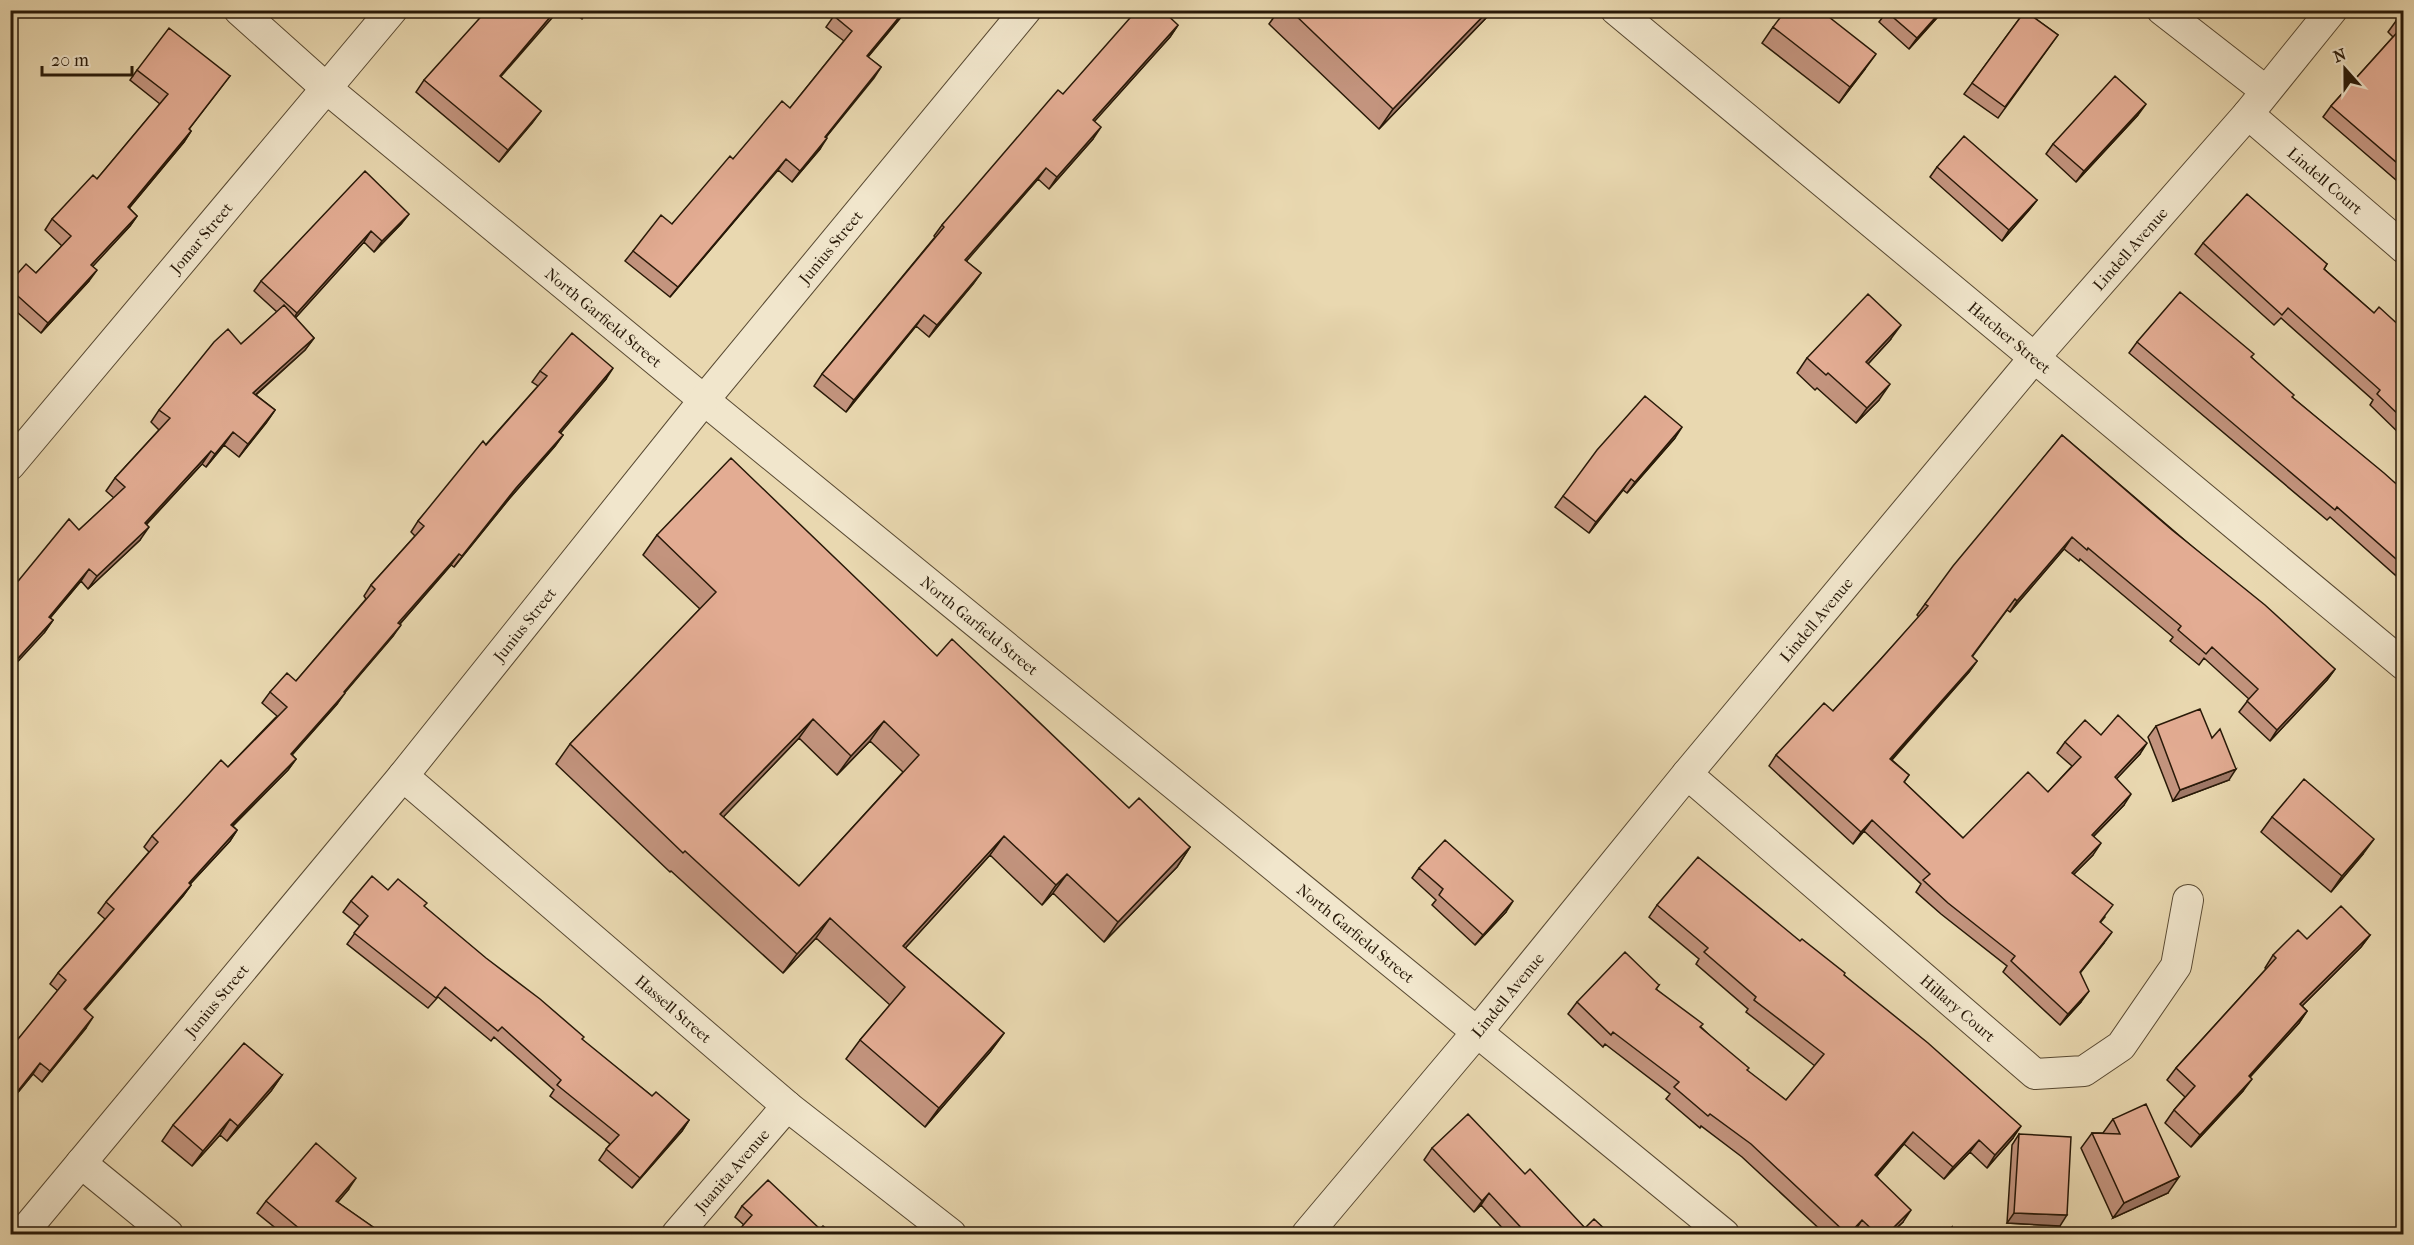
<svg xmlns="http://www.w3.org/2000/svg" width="2414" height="1245" viewBox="0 0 2414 1245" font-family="'IM FELL French Canon',serif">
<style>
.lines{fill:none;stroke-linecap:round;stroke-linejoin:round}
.minor-casing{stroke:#584932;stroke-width:32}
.minor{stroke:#f1e6cc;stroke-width:30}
.wall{fill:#c3947e;stroke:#281908;stroke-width:1.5;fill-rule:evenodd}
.shaded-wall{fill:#9f7867;stroke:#281908;stroke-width:1.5}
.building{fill:#e3ac93;stroke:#281908;stroke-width:1.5;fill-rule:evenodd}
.labels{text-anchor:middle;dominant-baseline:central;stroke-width:4.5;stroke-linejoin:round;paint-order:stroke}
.street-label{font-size:16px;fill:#281908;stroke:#f1e6cc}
</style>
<rect width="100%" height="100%" fill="#e9d8b0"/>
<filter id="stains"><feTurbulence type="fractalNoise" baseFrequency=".00333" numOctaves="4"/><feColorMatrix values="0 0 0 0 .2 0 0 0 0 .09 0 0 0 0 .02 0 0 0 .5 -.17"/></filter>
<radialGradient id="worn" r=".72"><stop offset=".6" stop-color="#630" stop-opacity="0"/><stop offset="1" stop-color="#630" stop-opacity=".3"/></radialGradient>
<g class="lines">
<!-- minor casing -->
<g class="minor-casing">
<g id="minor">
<path id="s1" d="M 239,10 L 326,88 L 704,400 L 1724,1234"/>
<path id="s2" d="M 1616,10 L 2404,665"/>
<path d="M 2162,10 L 2266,91"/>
<path id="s3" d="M 2248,114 L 2404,248"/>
<path id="s4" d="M 10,465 L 392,10"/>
<path id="s5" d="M 1687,774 L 2035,1074 L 2084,1071 L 2121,1046 L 2176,966 L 2188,900"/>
<path id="s6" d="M 403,776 L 787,1106 L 951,1234"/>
<path d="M 81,1163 L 168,1234"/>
<path id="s7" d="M 22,1234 L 403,776 L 704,400 L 1026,10"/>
<path id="s8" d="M 677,1234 L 787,1106"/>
<path id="s9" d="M 1307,1234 L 1478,1031 L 1687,774 L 2034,358 L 2248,114 L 2332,10"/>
</g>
</g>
<!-- minor -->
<use href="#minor" class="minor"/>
</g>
<!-- wall -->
<path class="wall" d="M 570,10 L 588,10 L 582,19 Z
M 838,10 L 907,10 L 868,57 L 881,67 L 826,137 L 820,149 L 792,182 L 778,170 L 670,297 L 625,261 L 633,251 L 672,224 L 733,159 L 790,108 L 844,41 L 826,27 Z
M 1279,10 L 1492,10 L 1486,18 L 1379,129 L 1269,24 Z
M 1888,10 L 1944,10 L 1909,49 L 1879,22 Z
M 2025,11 L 2058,35 L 1998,118 L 1964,94 Z
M 2403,12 L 2403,183 L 2398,178 L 2396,180 L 2323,117 L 2331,106 L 2393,37 L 2388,32 L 2396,21 Z
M 1178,25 L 1170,37 L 1094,121 L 1093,139 L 1049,189 L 1038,179 L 966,261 L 981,273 L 973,284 L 929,337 L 916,326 L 846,412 L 814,386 L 822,374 L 935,237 L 934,236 L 942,225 L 1063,94 Z
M 1773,27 L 1865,69 L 1839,103 L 1762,43 Z
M 137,70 L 230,76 L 189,129 L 191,131 L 184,142 L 129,208 L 137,216 L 130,226 L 92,266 L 89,281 L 41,333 L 10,306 L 10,282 L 36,273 L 62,246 L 45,230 L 52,219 L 97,179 L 160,104 L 130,80 Z
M 501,77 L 541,111 L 532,123 L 499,162 L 416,92 L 424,80 Z
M 2138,115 L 2076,182 L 2046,154 L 2053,144 Z
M 1937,167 L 2037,200 L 2029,210 L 2002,241 L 1930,177 Z
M 409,214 L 401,224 L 374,252 L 364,242 L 295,318 L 314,338 L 305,350 L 256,395 L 275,410 L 266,423 L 239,457 L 224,445 L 206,467 L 202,464 L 147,524 L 140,540 L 88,589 L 81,581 L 50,618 L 53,620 L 44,633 L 79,530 L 114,498 L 106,491 L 115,478 L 159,430 L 151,422 L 159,410 L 241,344 L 277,312 L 254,291 L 261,281 Z
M 2203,243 L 2327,264 L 2324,269 L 2374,313 L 2403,329 L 2403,437 L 2370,405 L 2373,400 L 2281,318 L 2274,325 L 2195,254 Z
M 1890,340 L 1868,364 L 1879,400 L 1856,423 L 1817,388 L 1815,390 L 1797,373 L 1807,358 Z
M 2137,342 L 2251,357 L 2292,397 L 2403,490 L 2403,582 L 2330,517 L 2327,520 L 2129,353 Z
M 540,371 L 606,379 L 560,433 L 563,435 L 555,446 L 509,499 L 454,567 L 451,565 L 400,624 L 393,636 L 344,693 L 337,704 L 292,755 L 296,759 L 288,770 L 233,826 L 237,830 L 230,841 L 190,884 L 191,885 L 183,896 L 85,1010 L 86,1028 L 42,1082 L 33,1074 L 10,1102 L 10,1049 L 58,991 L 50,984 L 58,973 L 105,919 L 98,913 L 106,902 L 149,852 L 144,847 L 152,836 L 228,767 L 277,716 L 262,703 L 270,692 L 296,681 L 366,599 L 364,596 L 371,585 L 415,536 L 411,532 L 418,521 L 538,386 L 532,382 Z
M 2062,435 L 2335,669 L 2327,680 L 2270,741 L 2239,712 L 2249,699 L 2204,658 L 2199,665 L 2170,641 L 2173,637 L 2080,559 L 2079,561 L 2064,549 L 2010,612 L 2007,610 L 1972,657 L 1977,661 L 1969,672 L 1892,760 L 1909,775 L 1904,782 L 1963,838 L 2048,792 L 2072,766 L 2057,753 L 2065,742 L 2101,735 L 2140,754 L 2116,779 L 2124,805 L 2094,836 L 2093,855 L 2074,874 L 2105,917 L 2100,923 L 2104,943 L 2080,973 L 2081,1002 L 2060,1025 L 2003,972 L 2007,966 L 1941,914 L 1916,892 L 1921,884 L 1864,831 L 1853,844 L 1769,766 L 1776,755 L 1833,711 L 1880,660 L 1919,617 L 1917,615 L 1925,604 Z
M 1675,438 L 1627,493 L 1623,490 L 1589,533 L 1555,507 L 1563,496 Z
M 657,535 L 937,656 L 1129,808 L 1190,847 L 1177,867 L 1104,942 L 1053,893 L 1042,905 L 990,855 L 905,948 L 1004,1033 L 990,1052 L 925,1127 L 846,1059 L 860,1040 L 890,1005 L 816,938 L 783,973 L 671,871 L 670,872 L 556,764 L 570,744 L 700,609 L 643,555 ZM 799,738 L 837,775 L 870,741 L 903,772 L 799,886 L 723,817 Z
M 2156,726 L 2229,780 L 2173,801 L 2148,737 Z
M 2272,817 L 2363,854 L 2331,892 L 2261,832 Z
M 1419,868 L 1506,912 L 1475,945 L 1432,905 L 1436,900 L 1412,878 Z
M 388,890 L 424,907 L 582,1040 L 652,1096 L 689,1120 L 682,1131 L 632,1188 L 599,1160 L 610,1144 L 550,1096 L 554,1090 L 494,1037 L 491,1041 L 438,997 L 428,1008 L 347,944 L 360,926 L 343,912 L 351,901 Z
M 1657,905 L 1800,941 L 1844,975 L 2013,1138 L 1987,1168 L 1970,1152 L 1944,1179 L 1904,1144 L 1877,1176 L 1903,1222 L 1890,1234 L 1856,1234 L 1854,1232 L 1852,1234 L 1825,1234 L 1742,1157 L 1701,1126 L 1700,1128 L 1666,1099 L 1670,1094 L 1605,1044 L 1603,1047 L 1568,1014 L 1577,1002 L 1659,985 L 1656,989 L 1701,1027 L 1747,1071 L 1786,1100 L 1815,1066 L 1746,1012 L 1748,1009 L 1696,964 L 1699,959 L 1649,917 Z
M 2370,935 L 2361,947 L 2302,1006 L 2307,1011 L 2299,1023 L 2250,1077 L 2243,1091 L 2191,1147 L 2165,1123 L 2174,1110 L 2185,1097 L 2167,1080 L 2176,1068 L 2266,969 L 2265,968 L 2273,955 L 2307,939 Z
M 282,1075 L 271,1091 L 227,1141 L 220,1135 L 192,1166 L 162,1141 L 173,1125 Z
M 2113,1119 L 2168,1193 L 2113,1218 L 2081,1148 L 2092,1133 L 2103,1133 Z
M 2019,1134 L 2060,1226 L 2007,1223 L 2012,1145 Z
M 1432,1148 L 1525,1174 L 1585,1228 L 1610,1234 L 1508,1234 L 1481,1205 L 1474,1212 L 1424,1160 Z
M 348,1190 L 337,1202 L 383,1234 L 283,1234 L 257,1213 L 266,1201 Z
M 742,1206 L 820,1229 L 833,1234 L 736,1234 L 744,1225 L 735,1217 Z
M 2403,1220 L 2403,1234 L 2397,1229 Z"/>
<!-- shaded-wall -->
<path class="shaded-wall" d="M 556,10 L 559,10 L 491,88 L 500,76 Z
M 905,10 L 907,10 L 860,66 L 867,56 Z
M 1489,10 L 1492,10 L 1486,18 L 1379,129 L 1393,109 Z
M 1942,10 L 1944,10 L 1909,49 L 1917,38 Z
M 1178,25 L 1170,37 L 1085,132 L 1093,120 Z
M 1876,54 L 1865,69 L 1839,103 L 1850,87 Z
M 881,67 L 874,78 L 818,147 L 825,137 Z
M 2146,104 L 2138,115 L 2076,182 L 2084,171 Z
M 541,111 L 532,123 L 499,162 L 508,150 Z
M 1101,127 L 1093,139 L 1049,189 L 1057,177 Z
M 191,131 L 184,142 L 121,218 L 128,207 Z
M 827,138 L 820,149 L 792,182 L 800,171 Z
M 786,159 L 778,170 L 670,297 L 678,287 Z
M 1046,168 L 1038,179 L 957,272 L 965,260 Z
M 2037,200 L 2029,210 L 2002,241 L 2009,230 Z
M 409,214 L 401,224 L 374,252 L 382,241 Z
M 137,216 L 130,226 L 84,276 L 91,265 Z
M 371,231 L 364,242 L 290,324 L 297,313 Z
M 97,270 L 89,281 L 41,333 L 48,323 Z
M 981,273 L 973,284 L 929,337 L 937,325 Z
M 924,315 L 916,326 L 846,412 L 854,400 Z
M 1901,325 L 1890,340 L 1855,378 L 1866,362 Z
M 314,338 L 305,350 L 244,405 L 253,393 Z
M 613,368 L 606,379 L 552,443 L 559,432 Z
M 1890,384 L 1879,400 L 1856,423 L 1867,408 Z
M 275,410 L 266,423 L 239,457 L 248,444 Z
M 1682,427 L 1675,438 L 1627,493 L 1635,482 Z
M 233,432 L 224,445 L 206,467 L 215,454 Z
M 563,435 L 555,446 L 509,499 L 454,567 L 516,488 Z
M 211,451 L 202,464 L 136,535 L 145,523 Z
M 1631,479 L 1623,490 L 1589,533 L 1596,522 Z
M 149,527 L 140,540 L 88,589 L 97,576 Z
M 2072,537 L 2064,549 L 2010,612 L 2017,601 Z
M 459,554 L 451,565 L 391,634 L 398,623 Z
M 89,569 L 81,581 L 40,630 L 49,617 Z
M 53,620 L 44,633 L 10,670 L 10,667 Z
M 401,625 L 393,636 L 336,703 L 344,692 Z
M 1977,661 L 1969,672 L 1882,770 L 1890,759 Z
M 2335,669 L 2327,680 L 2270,741 L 2277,730 Z
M 345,693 L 337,704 L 283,765 L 291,754 Z
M 813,719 L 799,738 L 707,834 L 720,814 Z
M 884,721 L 870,741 L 837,775 L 851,756 Z
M 2147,743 L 2140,754 L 2107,789 L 2115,777 Z
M 296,759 L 288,770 L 223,835 L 231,825 Z
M 2236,769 L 2229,780 L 2173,801 L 2180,790 Z
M 2131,794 L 2124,805 L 2084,846 L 2092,835 Z
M 1872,820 L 1864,831 L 1853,844 L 1861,832 Z
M 237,830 L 230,841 L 181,894 L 189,883 Z
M 1004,836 L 990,855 L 889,966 L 903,946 Z
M 2374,839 L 2363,854 L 2331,892 L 2342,876 Z
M 2101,843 L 2093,855 L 2064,884 L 2072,873 Z
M 1190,847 L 1177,867 L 1104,942 L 1118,922 Z
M 1067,874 L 1053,893 L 1042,905 L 1056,885 Z
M 191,885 L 183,896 L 76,1020 L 84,1009 Z
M 1513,901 L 1506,912 L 1475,945 L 1483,935 Z
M 830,918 L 816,938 L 783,973 L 797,954 Z
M 2112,932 L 2104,943 L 2072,983 L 2080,972 Z
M 2370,935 L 2361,947 L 2291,1017 L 2300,1004 Z
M 2089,991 L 2081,1002 L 2060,1025 L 2068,1014 Z
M 2307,1011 L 2299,1023 L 2240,1088 L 2249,1076 Z
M 93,1017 L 86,1028 L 42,1082 L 50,1071 Z
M 1004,1033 L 990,1052 L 925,1127 L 939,1108 Z
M 40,1063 L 33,1074 L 10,1102 L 10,1101 Z
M 282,1075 L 271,1091 L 227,1141 L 238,1126 Z
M 2252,1079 L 2243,1091 L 2191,1147 L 2200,1135 Z
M 230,1119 L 220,1135 L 192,1166 L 203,1151 Z
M 689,1120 L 682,1131 L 632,1188 L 640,1178 Z
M 2021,1126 L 2013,1138 L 1987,1168 L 1995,1155 Z
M 1913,1132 L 1904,1144 L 1867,1187 L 1875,1175 Z
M 1979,1140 L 1970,1152 L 1944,1179 L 1953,1167 Z
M 2179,1177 L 2168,1193 L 2113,1218 L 2124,1203 Z
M 356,1178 L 348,1190 L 328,1214 L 336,1201 Z
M 1489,1193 L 1481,1205 L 1474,1212 L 1482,1201 Z
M 1911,1210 L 1903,1222 L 1890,1234 L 1887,1234 Z
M 2014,1213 L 2067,1215 L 2060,1226 L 2007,1223 Z
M 1862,1220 L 1854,1232 L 1852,1234 L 1849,1234 Z"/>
<!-- building -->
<path class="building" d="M 487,10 L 556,10 L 500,76 L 541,111 L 508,150 L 424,80 Z
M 838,10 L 905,10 L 867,56 L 881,67 L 825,137 L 827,138 L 800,171 L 786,159 L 678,287 L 633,251 L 661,215 L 672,224 L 730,156 L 733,159 L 782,101 L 790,108 L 852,31 L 834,16 Z
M 1137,10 L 1162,10 L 1178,25 L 1093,120 L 1101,127 L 1057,177 L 1046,168 L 965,260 L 981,273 L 937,325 L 924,315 L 854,400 L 822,374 L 944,227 L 942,225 L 1015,140 L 1058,90 L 1063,94 Z
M 1290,10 L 1489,10 L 1393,109 Z
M 1786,10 L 1820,10 L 1876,54 L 1850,87 L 1773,27 Z
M 1888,10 L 1942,10 L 1917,38 L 1887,12 Z
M 2025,11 L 2058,35 L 2005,107 L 1972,83 Z
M 2403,12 L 2403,168 L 2331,106 L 2402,27 L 2396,21 Z
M 169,28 L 230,76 L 189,129 L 191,131 L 128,207 L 137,216 L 91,265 L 97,270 L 48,323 L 10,289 L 10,282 L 26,264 L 36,273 L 71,236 L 52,219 L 93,175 L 97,179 L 168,94 L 137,70 Z
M 2115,76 L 2146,104 L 2084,171 L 2053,144 Z
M 1964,136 L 2037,200 L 2009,230 L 1937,167 Z
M 365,171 L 409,214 L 382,241 L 371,231 L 297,313 L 261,281 Z
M 2247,194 L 2327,264 L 2324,269 L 2374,313 L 2379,307 L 2403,329 L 2403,419 L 2377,394 L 2380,390 L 2288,308 L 2282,315 L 2203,243 Z
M 2180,292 L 2254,354 L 2251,357 L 2294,395 L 2292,397 L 2384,473 L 2403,490 L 2403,565 L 2337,507 L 2335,510 L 2137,342 Z
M 1868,294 L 1901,325 L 1866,362 L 1890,384 L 1867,408 L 1828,373 L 1826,375 L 1807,358 Z
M 284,305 L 314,338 L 253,393 L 275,410 L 248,444 L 233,432 L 215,454 L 211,451 L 145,523 L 149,527 L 97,576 L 89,569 L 49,617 L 53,620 L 10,667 L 10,591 L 69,519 L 79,530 L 125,487 L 115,478 L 170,418 L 159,410 L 214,342 L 228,329 L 241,344 Z
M 572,333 L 613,368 L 559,432 L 563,435 L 516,488 L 462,556 L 459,554 L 398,623 L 401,625 L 344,692 L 345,693 L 291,754 L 296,759 L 231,825 L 237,830 L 189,883 L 191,885 L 84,1009 L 93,1017 L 50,1071 L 40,1063 L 10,1101 L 10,1049 L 66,980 L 58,973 L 114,909 L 106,902 L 158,842 L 152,836 L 221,760 L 228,767 L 287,707 L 270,692 L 287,673 L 296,681 L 375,589 L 371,585 L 424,526 L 418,521 L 483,441 L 486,445 L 547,376 L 540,371 Z
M 1645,396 L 1682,427 L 1635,482 L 1631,479 L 1596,522 L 1563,496 L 1597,450 Z
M 2062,435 L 2172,530 L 2265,605 L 2335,669 L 2277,730 L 2247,701 L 2258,689 L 2212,647 L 2206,654 L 2178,630 L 2181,626 L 2088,548 L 2087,550 L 2072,537 L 2017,601 L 2015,599 L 1972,656 L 1977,661 L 1890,759 L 1909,775 L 1904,782 L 1963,838 L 2028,772 L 2048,792 L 2081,757 L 2065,742 L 2085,720 L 2101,735 L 2118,715 L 2147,743 L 2115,777 L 2131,794 L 2092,835 L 2101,843 L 2072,873 L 2113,905 L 2100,922 L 2112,932 L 2080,972 L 2089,991 L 2068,1014 L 2011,961 L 2015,956 L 1948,903 L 1923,880 L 1930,874 L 1872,820 L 1861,832 L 1776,755 L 1824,703 L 1833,711 L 1880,660 L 1928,606 L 1925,604 L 1953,566 Z
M 731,458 L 937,656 L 952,639 L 1129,808 L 1139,798 L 1190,847 L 1118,922 L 1067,874 L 1056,885 L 1004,836 L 903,946 L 1004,1033 L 939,1108 L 860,1040 L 905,987 L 830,918 L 797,954 L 685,851 L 683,853 L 570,744 L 716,592 L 657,535 ZM 813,719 L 851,756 L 884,721 L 919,755 L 799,886 L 720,814 Z
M 2200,709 L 2212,738 L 2220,729 L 2236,769 L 2180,790 L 2156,726 Z
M 2304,779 L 2374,839 L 2342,876 L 2272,817 Z
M 1445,840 L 1513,901 L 1483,935 L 1439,895 L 1443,889 L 1419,868 Z
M 1698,857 L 1800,941 L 1802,939 L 1845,973 L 1844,975 L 1928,1043 L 2021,1126 L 1995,1155 L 1979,1140 L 1953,1167 L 1913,1132 L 1875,1175 L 1911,1210 L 1887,1234 L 1877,1234 L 1862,1220 L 1849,1234 L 1847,1234 L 1751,1144 L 1710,1114 L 1708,1116 L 1674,1087 L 1679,1082 L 1613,1032 L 1611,1035 L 1577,1002 L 1625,952 L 1659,985 L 1656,989 L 1703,1024 L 1700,1027 L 1749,1068 L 1747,1070 L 1786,1100 L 1824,1054 L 1754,1000 L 1756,997 L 1704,952 L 1708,948 L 1657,905 Z
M 372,876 L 388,890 L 398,879 L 427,903 L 424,906 L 486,958 L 540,999 L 584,1037 L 582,1039 L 652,1096 L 656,1092 L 689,1120 L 640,1178 L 606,1149 L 619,1135 L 557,1085 L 561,1080 L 502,1027 L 498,1031 L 445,987 L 436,998 L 354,933 L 368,916 L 351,901 Z
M 2341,906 L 2370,935 L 2300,1004 L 2307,1011 L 2249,1076 L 2252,1079 L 2200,1135 L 2174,1110 L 2195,1086 L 2176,1068 L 2276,958 L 2273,955 L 2298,930 L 2307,939 Z
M 244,1043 L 282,1075 L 238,1126 L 230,1119 L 203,1151 L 173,1125 Z
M 2146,1104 L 2179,1177 L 2124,1203 L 2092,1133 L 2120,1134 L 2113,1119 Z
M 1468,1114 L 1525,1174 L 1530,1169 L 1585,1228 L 1594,1219 L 1610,1234 L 1527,1234 L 1489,1193 L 1482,1201 L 1432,1148 Z
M 2019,1134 L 2071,1137 L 2067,1215 L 2014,1213 Z
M 316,1143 L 356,1178 L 336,1201 L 383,1234 L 306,1234 L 266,1201 Z
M 768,1180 L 820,1229 L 823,1226 L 833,1234 L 743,1234 L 738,1231 L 752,1215 L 742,1206 Z
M 1952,1227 L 1952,1234 L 1945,1234 Z
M 444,1229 L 451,1234 L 439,1234 Z"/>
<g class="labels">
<!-- street labels -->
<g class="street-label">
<text stroke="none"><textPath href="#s3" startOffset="102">Lindell Court</textPath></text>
<text stroke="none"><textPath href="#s4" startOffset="297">Jomar Street</textPath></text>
<text stroke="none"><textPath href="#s7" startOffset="1276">Junius Street</textPath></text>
<text stroke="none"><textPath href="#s9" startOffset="1284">Lindell Avenue</textPath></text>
<text stroke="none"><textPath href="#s1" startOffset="477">North Garfield Street</textPath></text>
<text stroke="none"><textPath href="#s2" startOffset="512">Hatcher Street</textPath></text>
<text stroke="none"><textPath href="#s9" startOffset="798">Lindell Avenue</textPath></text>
<text stroke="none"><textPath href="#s7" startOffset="790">Junius Street</textPath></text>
<text stroke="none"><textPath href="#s1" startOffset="963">North Garfield Street</textPath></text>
<text stroke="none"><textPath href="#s1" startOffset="1449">North Garfield Street</textPath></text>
<text stroke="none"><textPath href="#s9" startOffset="312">Lindell Avenue</textPath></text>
<text stroke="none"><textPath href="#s7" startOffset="304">Junius Street</textPath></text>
<text stroke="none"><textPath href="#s5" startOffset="358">Hillary Court</textPath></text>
<text stroke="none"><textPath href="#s6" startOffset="357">Hassell Street</textPath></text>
<text stroke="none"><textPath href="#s8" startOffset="84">Juanita Avenue</textPath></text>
</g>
</g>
<!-- margin -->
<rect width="2414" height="1245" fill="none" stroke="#e9d8b0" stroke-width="36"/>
<rect x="12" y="12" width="2390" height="1221" fill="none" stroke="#281908" stroke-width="3"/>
<rect x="18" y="18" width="2378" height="1209" fill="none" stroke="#281908" stroke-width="1.5"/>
<!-- north arrow -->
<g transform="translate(2345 69) rotate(339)" stroke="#f1e6cc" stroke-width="4.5" paint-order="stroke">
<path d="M0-4.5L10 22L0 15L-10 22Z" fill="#281908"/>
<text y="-9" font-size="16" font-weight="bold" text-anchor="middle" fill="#281908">N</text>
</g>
<!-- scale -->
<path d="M42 66v9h90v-9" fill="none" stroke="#281908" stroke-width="3"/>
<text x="51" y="66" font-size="18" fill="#281908" stroke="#f1e6cc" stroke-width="4.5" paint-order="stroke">20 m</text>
<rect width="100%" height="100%" filter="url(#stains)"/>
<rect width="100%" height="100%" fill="url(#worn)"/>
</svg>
